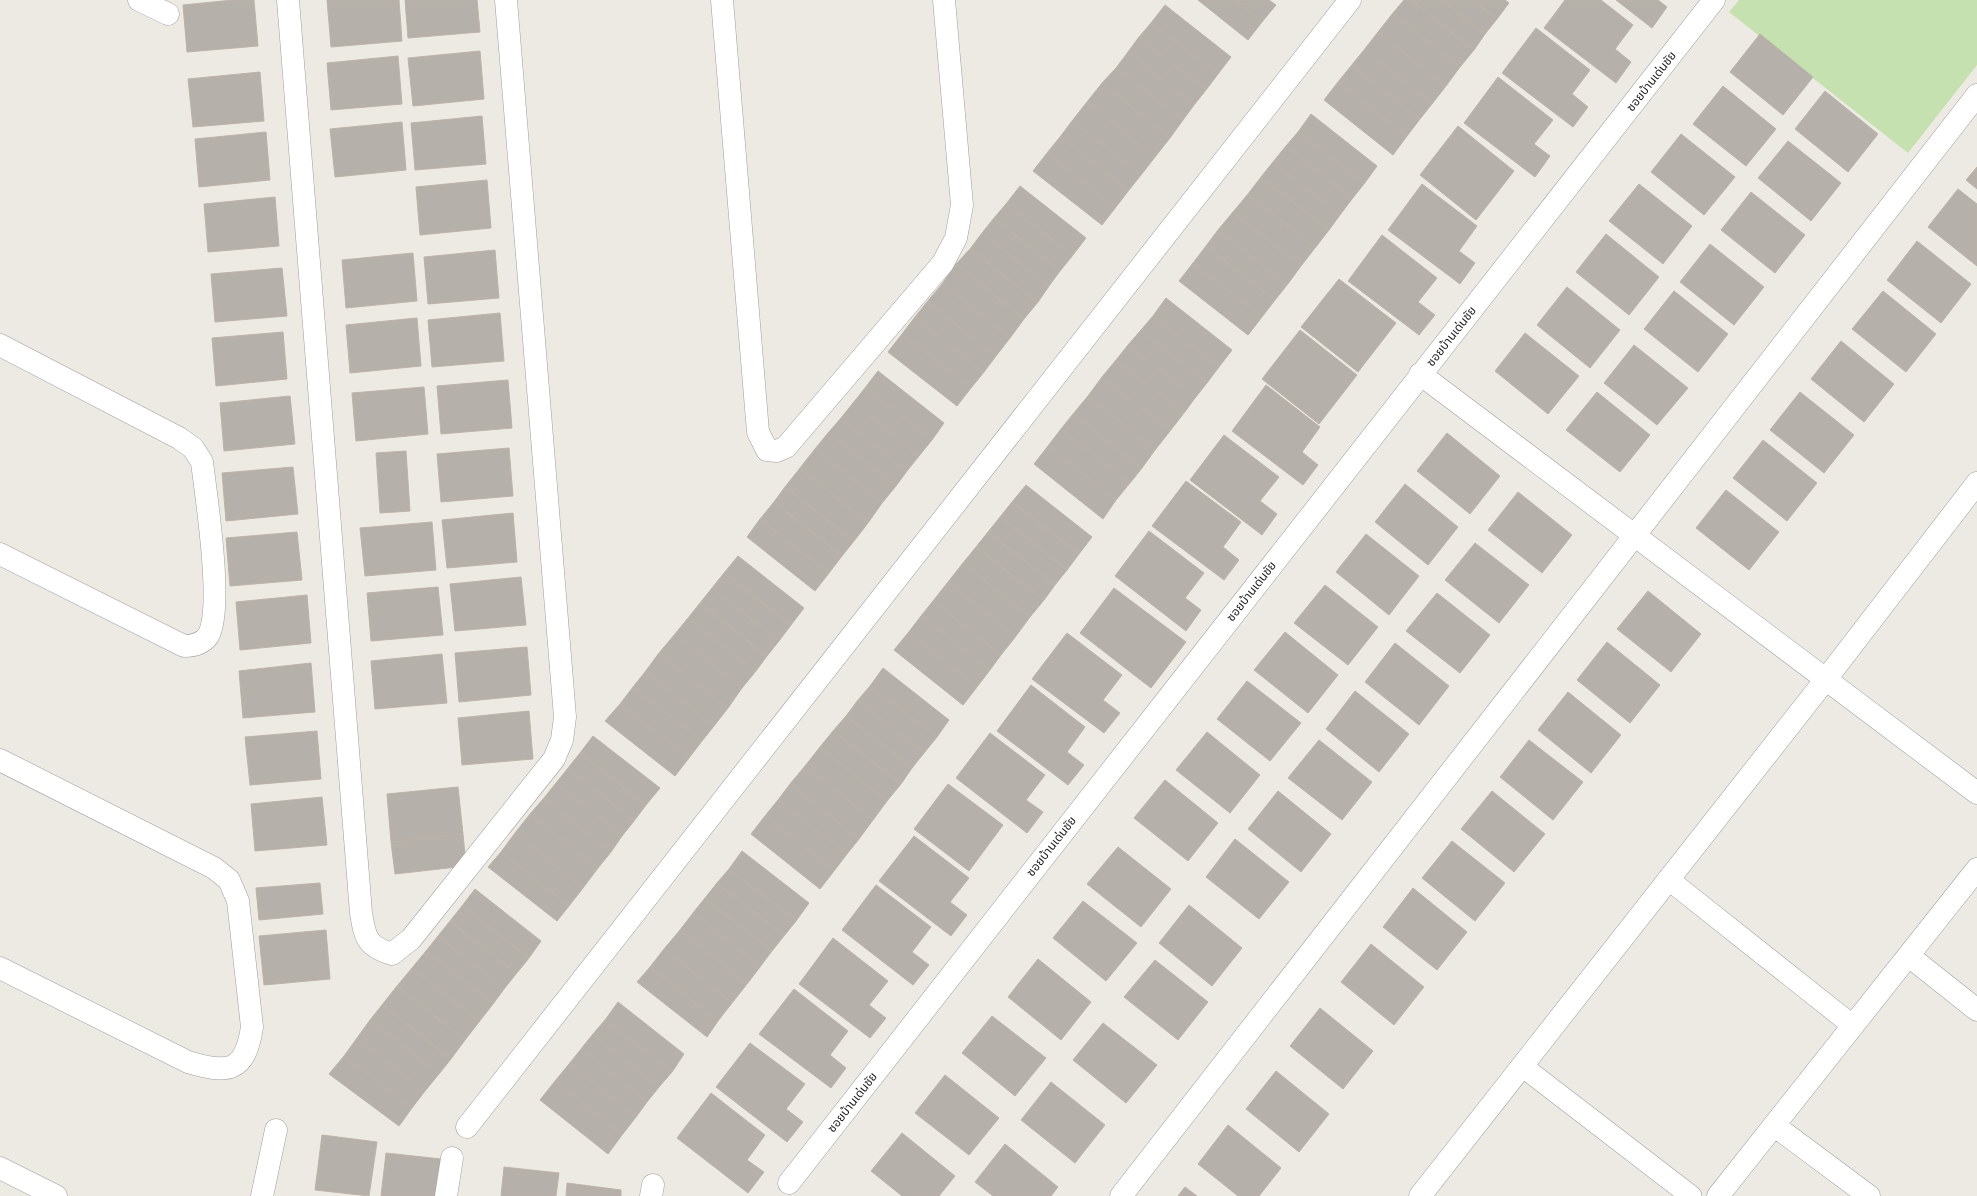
<svg xmlns="http://www.w3.org/2000/svg" width="1977" height="1196" viewBox="0 0 1977 1196" font-family="Lato,'Noto Sans Thai',sans-serif">
<style>
.grass{fill:#c5e1b0}
.building{fill:#b6b0aa;stroke:#bcb3a8}
.lines{fill:none;stroke-linecap:round;stroke-linejoin:round}
.lane-casing{stroke:#9e9e9e;stroke-width:22}
.street-casing{stroke:#9e9e9e;stroke-width:23}
.lane{stroke:#fff;stroke-width:21}
.street{stroke:#fff;stroke-width:22}
.labels{text-anchor:middle;dominant-baseline:central;stroke-width:3.5;stroke-linejoin:round;paint-order:stroke}
.street-label{font-size:12px;fill:#1d1d1d;stroke:#fff}
</style>
<rect width="100%" height="100%" fill="#edeae4"/>
<!-- grass -->
<path class="grass" d="M 1739,0 L 1977,0 L 1977,65 L 1908,153 L 1729,12 Z"/>
<!-- building -->
<path class="building" d="M 233,0 L 254,0 L 258,46 L 187,52 L 183,5 Z
M 327,0 L 399,0 L 402,41 L 331,47 Z
M 405,0 L 477,0 L 480,32 L 408,38 Z
M 1198,0 L 1235,0 L 1262,22 L 1248,40 Z
M 1235,0 L 1269,0 L 1276,5 L 1262,22 Z
M 1404,0 L 1411,0 L 1474,50 L 1460,67 L 1393,13 Z
M 1411,0 L 1442,0 L 1485,34 L 1474,50 Z
M 1442,0 L 1473,0 L 1497,19 L 1485,34 Z
M 1473,0 L 1505,0 L 1509,3 L 1497,19 Z
M 1565,0 L 1601,0 L 1633,25 L 1615,49 L 1631,62 L 1616,83 L 1544,28 Z
M 1616,0 L 1658,0 L 1667,7 L 1652,28 Z
M 1165,5 L 1231,57 L 1218,74 L 1151,23 Z
M 1393,13 L 1460,67 L 1446,86 L 1378,32 Z
M 1151,23 L 1218,74 L 1206,90 L 1139,37 Z
M 1536,28 L 1590,70 L 1572,94 L 1588,107 L 1573,127 L 1502,73 Z
M 1378,32 L 1446,86 L 1432,104 L 1364,50 Z
M 1760,34 L 1813,77 L 1783,115 L 1730,72 Z
M 1139,37 L 1206,90 L 1194,105 L 1128,52 Z
M 1364,50 L 1432,104 L 1420,119 L 1351,66 Z
M 480,51 L 484,99 L 413,106 L 408,58 Z
M 1128,52 L 1194,105 L 1183,120 L 1116,68 Z
M 398,56 L 402,104 L 331,110 L 327,63 Z
M 1351,66 L 1420,119 L 1407,136 L 1338,82 Z
M 1116,68 L 1183,120 L 1170,138 L 1102,83 Z
M 260,72 L 264,121 L 193,127 L 188,79 Z
M 1498,77 L 1553,120 L 1534,144 L 1550,156 L 1535,177 L 1464,123 Z
M 1338,82 L 1407,136 L 1393,155 L 1324,100 Z
M 1102,83 L 1170,138 L 1155,157 L 1087,102 Z
M 1723,86 L 1776,129 L 1746,166 L 1693,124 Z
M 1825,91 L 1878,134 L 1848,172 L 1795,129 Z
M 1087,102 L 1155,157 L 1141,175 L 1072,121 Z
M 1311,114 L 1377,166 L 1364,184 L 1298,132 Z
M 482,116 L 486,164 L 415,170 L 411,123 Z
M 1072,121 L 1141,175 L 1129,190 L 1060,137 Z
M 402,122 L 406,170 L 335,177 L 330,129 Z
M 1458,126 L 1514,171 L 1476,220 L 1420,175 Z
M 266,132 L 270,180 L 199,187 L 195,139 Z
M 1298,132 L 1364,184 L 1352,199 L 1286,146 Z
M 1681,134 L 1735,177 L 1704,215 L 1651,172 Z
M 1060,137 L 1129,190 L 1116,207 L 1047,153 Z
M 1788,141 L 1841,183 L 1811,221 L 1758,178 Z
M 1286,146 L 1352,199 L 1340,215 L 1273,162 Z
M 1047,153 L 1116,207 L 1102,225 L 1033,171 Z
M 1273,162 L 1340,215 L 1329,230 L 1261,177 Z
M 1977,167 L 1977,189 L 1966,180 Z
M 1261,177 L 1329,230 L 1315,248 L 1248,194 Z
M 487,180 L 491,228 L 420,235 L 416,187 Z
M 1422,184 L 1477,226 L 1459,251 L 1475,263 L 1460,284 L 1388,230 Z
M 1639,184 L 1692,226 L 1663,264 L 1609,221 Z
M 1020,186 L 1086,238 L 1073,255 L 1006,204 Z
M 1958,189 L 1977,204 L 1977,266 L 1928,227 Z
M 1751,192 L 1805,235 L 1775,273 L 1721,230 Z
M 1248,194 L 1315,248 L 1301,266 L 1233,212 Z
M 275,197 L 279,246 L 208,252 L 204,204 Z
M 1006,204 L 1073,255 L 1060,271 L 994,218 Z
M 1233,212 L 1301,266 L 1287,285 L 1218,230 Z
M 994,218 L 1060,271 L 1049,286 L 982,233 Z
M 1218,230 L 1287,285 L 1275,300 L 1206,246 Z
M 982,233 L 1049,286 L 1038,302 L 970,249 Z
M 1606,234 L 1659,277 L 1629,315 L 1576,272 Z
M 1382,235 L 1437,278 L 1418,302 L 1435,315 L 1419,335 L 1348,281 Z
M 1917,241 L 1971,284 L 1941,323 L 1887,280 Z
M 1710,244 L 1764,287 L 1734,325 L 1680,282 Z
M 1206,246 L 1275,300 L 1262,317 L 1193,263 Z
M 970,249 L 1038,302 L 1024,319 L 956,264 Z
M 495,250 L 499,298 L 428,304 L 424,257 Z
M 413,253 L 417,301 L 346,308 L 342,260 Z
M 1193,263 L 1262,317 L 1248,335 L 1179,281 Z
M 956,264 L 1024,319 L 1010,338 L 942,284 Z
M 282,268 L 287,316 L 215,322 L 211,274 Z
M 1339,279 L 1396,323 L 1358,372 L 1301,327 Z
M 942,284 L 1010,338 L 996,356 L 927,302 Z
M 1567,287 L 1620,330 L 1590,368 L 1537,325 Z
M 1674,291 L 1728,334 L 1698,372 L 1644,329 Z
M 1883,291 L 1936,334 L 1906,372 L 1852,329 Z
M 1166,298 L 1232,350 L 1219,367 L 1153,316 Z
M 927,302 L 996,356 L 984,372 L 915,317 Z
M 500,313 L 504,361 L 432,367 L 428,320 Z
M 1153,316 L 1219,367 L 1207,383 L 1141,330 Z
M 915,317 L 984,372 L 971,388 L 902,334 Z
M 417,318 L 421,366 L 350,373 L 346,325 Z
M 1141,330 L 1207,383 L 1195,398 L 1128,345 Z
M 1300,330 L 1357,375 L 1319,424 L 1262,379 Z
M 283,332 L 287,379 L 216,386 L 212,338 Z
M 1525,333 L 1579,376 L 1548,414 L 1495,371 Z
M 902,334 L 971,388 L 957,406 L 888,352 Z
M 1841,341 L 1894,384 L 1864,422 L 1811,379 Z
M 1128,345 L 1195,398 L 1184,413 L 1116,360 Z
M 1634,345 L 1688,388 L 1657,425 L 1604,383 Z
M 1116,360 L 1184,413 L 1170,431 L 1102,377 Z
M 878,371 L 944,423 L 932,440 L 865,388 Z
M 1102,377 L 1170,431 L 1155,450 L 1088,396 Z
M 508,380 L 512,428 L 441,434 L 437,386 Z
M 1266,385 L 1320,427 L 1302,452 L 1318,465 L 1303,485 L 1232,431 Z
M 424,387 L 428,434 L 356,441 L 352,393 Z
M 865,388 L 932,440 L 919,456 L 853,403 Z
M 1597,392 L 1650,435 L 1620,472 L 1566,430 Z
M 1800,392 L 1854,435 L 1824,473 L 1770,430 Z
M 290,396 L 295,444 L 224,451 L 220,403 Z
M 1088,396 L 1155,450 L 1142,468 L 1073,414 Z
M 853,403 L 919,456 L 907,471 L 841,418 Z
M 1073,414 L 1142,468 L 1130,483 L 1061,429 Z
M 841,418 L 907,471 L 896,486 L 828,433 Z
M 1061,429 L 1130,483 L 1116,500 L 1048,446 Z
M 828,433 L 896,486 L 882,503 L 815,449 Z
M 1447,433 L 1500,476 L 1470,514 L 1417,471 Z
M 1224,435 L 1279,477 L 1260,501 L 1277,514 L 1262,535 L 1190,480 Z
M 1763,440 L 1817,483 L 1787,521 L 1733,478 Z
M 1048,446 L 1116,500 L 1103,519 L 1034,464 Z
M 509,448 L 513,496 L 441,502 L 437,454 Z
M 815,449 L 882,503 L 868,523 L 800,468 Z
M 406,451 L 410,511 L 380,513 L 376,453 Z
M 293,467 L 298,514 L 226,521 L 222,473 Z
M 800,468 L 868,523 L 854,541 L 785,487 Z
M 1186,481 L 1241,522 L 1223,547 L 1239,560 L 1224,580 L 1152,526 Z
M 1405,484 L 1458,527 L 1428,565 L 1375,522 Z
M 1026,485 L 1092,537 L 1079,554 L 1012,502 Z
M 785,487 L 854,541 L 842,556 L 774,502 Z
M 1726,490 L 1779,532 L 1749,570 L 1696,528 Z
M 1518,492 L 1572,535 L 1542,573 L 1488,530 Z
M 774,502 L 842,556 L 829,573 L 760,519 Z
M 1012,502 L 1079,554 L 1067,570 L 1000,517 Z
M 513,513 L 517,562 L 447,568 L 442,520 Z
M 1000,517 L 1067,570 L 1055,585 L 988,532 Z
M 760,519 L 829,573 L 815,591 L 747,537 Z
M 432,522 L 436,570 L 365,576 L 360,528 Z
M 1149,531 L 1204,573 L 1185,598 L 1201,610 L 1186,631 L 1115,576 Z
M 297,532 L 302,580 L 230,586 L 226,538 Z
M 988,532 L 1055,585 L 1044,600 L 976,547 Z
M 1366,534 L 1419,576 L 1389,615 L 1336,572 Z
M 1475,543 L 1529,585 L 1499,623 L 1445,580 Z
M 976,547 L 1044,600 L 1030,617 L 963,563 Z
M 738,556 L 804,608 L 791,625 L 724,573 Z
M 963,563 L 1030,617 L 1016,636 L 948,582 Z
M 724,573 L 791,625 L 779,641 L 712,588 Z
M 521,577 L 526,625 L 455,631 L 450,584 Z
M 948,582 L 1016,636 L 1001,655 L 933,601 Z
M 1325,585 L 1378,627 L 1348,665 L 1294,623 Z
M 438,587 L 443,635 L 371,641 L 367,593 Z
M 712,588 L 779,641 L 767,656 L 700,603 Z
M 1114,588 L 1186,642 L 1151,688 L 1080,633 Z
M 1648,591 L 1701,634 L 1671,672 L 1617,629 Z
M 1437,593 L 1490,635 L 1460,673 L 1406,631 Z
M 307,595 L 311,643 L 240,650 L 236,602 Z
M 933,601 L 1001,655 L 990,670 L 921,616 Z
M 700,603 L 767,656 L 756,671 L 688,618 Z
M 921,616 L 990,670 L 977,687 L 908,633 Z
M 688,618 L 756,671 L 742,688 L 675,634 Z
M 1285,632 L 1338,675 L 1308,713 L 1254,670 Z
M 908,633 L 977,687 L 963,705 L 894,650 Z
M 1067,633 L 1122,675 L 1103,700 L 1120,713 L 1104,733 L 1032,679 Z
M 675,634 L 742,688 L 728,708 L 659,653 Z
M 1607,642 L 1660,685 L 1630,723 L 1577,680 Z
M 1395,643 L 1449,686 L 1419,725 L 1365,682 Z
M 527,647 L 531,695 L 459,702 L 455,653 Z
M 659,653 L 728,708 L 714,726 L 645,672 Z
M 442,654 L 447,703 L 375,709 L 371,661 Z
M 311,663 L 315,712 L 243,718 L 239,671 Z
M 883,668 L 949,720 L 937,737 L 870,686 Z
M 645,672 L 714,726 L 702,741 L 633,687 Z
M 1247,681 L 1301,723 L 1270,761 L 1217,719 Z
M 1031,685 L 1085,727 L 1067,752 L 1084,765 L 1068,785 L 997,731 Z
M 870,686 L 937,737 L 924,753 L 858,700 Z
M 633,687 L 702,741 L 689,758 L 620,704 Z
M 1355,691 L 1409,734 L 1379,772 L 1326,729 Z
M 1568,692 L 1621,735 L 1591,773 L 1538,730 Z
M 858,700 L 924,753 L 912,768 L 846,716 Z
M 620,704 L 689,758 L 675,776 L 605,721 Z
M 529,711 L 533,759 L 462,765 L 458,718 Z
M 846,716 L 912,768 L 901,784 L 833,731 Z
M 317,731 L 321,779 L 250,785 L 245,737 Z
M 833,731 L 901,784 L 887,801 L 820,747 Z
M 1207,732 L 1260,775 L 1230,813 L 1176,770 Z
M 990,733 L 1045,775 L 1026,800 L 1043,812 L 1027,833 L 956,778 Z
M 593,736 L 660,788 L 646,805 L 580,753 Z
M 1319,740 L 1372,782 L 1342,820 L 1288,778 Z
M 1529,740 L 1583,782 L 1553,820 L 1500,777 Z
M 820,747 L 887,801 L 873,820 L 805,766 Z
M 580,753 L 646,805 L 634,821 L 568,768 Z
M 805,766 L 873,820 L 859,839 L 790,784 Z
M 568,768 L 634,821 L 622,836 L 556,783 Z
M 1165,780 L 1218,823 L 1188,861 L 1134,818 Z
M 556,783 L 622,836 L 611,852 L 544,798 Z
M 790,784 L 859,839 L 847,854 L 778,800 Z
M 948,784 L 1003,825 L 969,871 L 914,829 Z
M 458,787 L 463,834 L 391,842 L 387,794 Z
M 1278,791 L 1331,834 L 1301,872 L 1248,829 Z
M 1492,791 L 1545,834 L 1514,872 L 1461,829 Z
M 322,797 L 327,845 L 255,851 L 251,804 Z
M 544,798 L 611,852 L 598,868 L 530,814 Z
M 778,800 L 847,854 L 834,871 L 765,816 Z
M 530,814 L 598,868 L 583,888 L 515,833 Z
M 765,816 L 834,871 L 820,889 L 751,834 Z
M 515,833 L 583,888 L 569,906 L 501,852 Z
M 463,834 L 466,866 L 395,874 L 391,842 Z
M 914,836 L 969,878 L 950,902 L 967,915 L 951,936 L 879,881 Z
M 1235,839 L 1289,882 L 1259,919 L 1206,877 Z
M 1452,841 L 1505,883 L 1475,921 L 1422,878 Z
M 1118,847 L 1171,889 L 1141,927 L 1087,884 Z
M 742,851 L 809,903 L 796,921 L 729,869 Z
M 501,852 L 569,906 L 557,921 L 488,867 Z
M 729,869 L 796,921 L 784,936 L 717,883 Z
M 320,883 L 323,914 L 259,920 L 256,888 Z
M 717,883 L 784,936 L 772,951 L 705,898 Z
M 876,885 L 931,927 L 912,952 L 929,965 L 913,985 L 842,930 Z
M 1413,888 L 1467,932 L 1437,970 L 1383,927 Z
M 475,889 L 541,941 L 529,958 L 462,906 Z
M 705,898 L 772,951 L 760,967 L 693,913 Z
M 1083,901 L 1137,943 L 1106,981 L 1053,938 Z
M 1189,905 L 1242,948 L 1212,986 L 1159,943 Z
M 462,906 L 529,958 L 516,974 L 450,921 Z
M 693,913 L 760,967 L 747,984 L 680,930 Z
M 450,921 L 516,974 L 504,989 L 438,936 Z
M 326,930 L 330,979 L 264,985 L 259,936 Z
M 680,930 L 747,984 L 732,1003 L 664,949 Z
M 438,936 L 504,989 L 493,1004 L 426,951 Z
M 833,938 L 888,981 L 869,1005 L 886,1018 L 870,1038 L 799,984 Z
M 1371,944 L 1424,987 L 1394,1025 L 1341,982 Z
M 664,949 L 732,1003 L 718,1021 L 650,967 Z
M 426,951 L 493,1004 L 479,1022 L 412,968 Z
M 1038,959 L 1091,1002 L 1061,1040 L 1008,997 Z
M 1155,960 L 1208,1002 L 1178,1040 L 1124,997 Z
M 650,967 L 718,1021 L 707,1037 L 637,982 Z
M 412,968 L 479,1022 L 465,1040 L 397,986 Z
M 397,986 L 465,1040 L 451,1059 L 382,1005 Z
M 794,989 L 848,1031 L 830,1055 L 846,1068 L 831,1088 L 759,1034 Z
M 618,1002 L 684,1054 L 672,1072 L 605,1020 Z
M 382,1005 L 451,1059 L 439,1074 L 370,1020 Z
M 1320,1008 L 1373,1051 L 1343,1089 L 1290,1046 Z
M 992,1016 L 1046,1058 L 1015,1096 L 962,1053 Z
M 370,1020 L 439,1074 L 425,1091 L 357,1038 Z
M 605,1020 L 672,1072 L 659,1087 L 593,1034 Z
M 1103,1023 L 1157,1065 L 1126,1103 L 1073,1060 Z
M 593,1034 L 659,1087 L 647,1102 L 581,1049 Z
M 357,1038 L 425,1091 L 412,1108 L 344,1056 Z
M 750,1043 L 805,1084 L 786,1109 L 803,1122 L 787,1142 L 716,1087 Z
M 581,1049 L 647,1102 L 636,1117 L 569,1064 Z
M 344,1056 L 412,1108 L 399,1126 L 329,1074 Z
M 569,1064 L 636,1117 L 622,1135 L 555,1081 Z
M 1276,1071 L 1329,1114 L 1299,1152 L 1246,1109 Z
M 945,1075 L 999,1118 L 969,1155 L 915,1113 Z
M 555,1081 L 622,1135 L 608,1154 L 540,1100 Z
M 1051,1082 L 1105,1125 L 1075,1163 L 1021,1120 Z
M 711,1093 L 765,1135 L 747,1160 L 764,1172 L 748,1193 L 677,1138 Z
M 1228,1125 L 1281,1168 L 1259,1196 L 1238,1196 L 1198,1164 Z
M 902,1133 L 955,1176 L 939,1196 L 902,1196 L 871,1171 Z
M 322,1135 L 377,1142 L 369,1196 L 315,1190 Z
M 1005,1144 L 1058,1187 L 1051,1196 L 993,1196 L 975,1182 Z
M 386,1153 L 441,1159 L 436,1196 L 381,1196 Z
M 504,1167 L 559,1173 L 556,1196 L 501,1196 Z
M 567,1183 L 621,1190 L 621,1196 L 566,1196 Z
M 1185,1187 L 1197,1196 L 1178,1196 Z"/>
<g class="lines">
<!-- lane casing -->
<g class="lane-casing">
<path id="lane" d="M 1668,879 L 1852,1025
M 1522,1066 L 1691,1196"/>
</g>
<!-- street casing -->
<g class="street-casing">
<path id="street" d="M 139,0 L 168,14
M 288,0 L 361,913 C 365,937 366,946 392,954 L 411,939 L 554,759 L 562,740 L 565,717 L 506,0
M 722,0 L 758,432 L 767,450 L 777,451 L 786,447 L 943,263 L 956,238 L 962,205 L 944,0
M 0,345 L 179,438 L 193,448 L 202,462 C 206,496 224,609 208,636 C 202,644 193,646 184,646 L 0,554
M 1420,374 L 1977,793
M 0,760 L 214,868 L 229,880 L 238,901 L 252,1027 C 245,1073 228,1074 188,1062 L 0,968
M 1909,956 L 1977,1010
M 1775,1126 L 1869,1196
M 467,1127 L 1350,0
M 0,1168 L 56,1196
M 789,1183 L 1714,0
M 262,1196 L 276,1130
M 446,1196 L 452,1158
M 651,1196 L 653,1185
M 1121,1196 L 1977,95
M 1420,1196 L 1826,679 L 1977,483
M 1718,1196 L 1977,869"/>
</g>
<!-- lane -->
<use href="#lane" class="lane"/>
<!-- street -->
<use href="#street" class="street"/>
</g>
<g class="labels">
<!-- street labels -->
<g class="street-label">
<text transform="translate(1651 81) rotate(-52)">ซอยบ้านเด่นชัย</text>
<text transform="translate(1451 336) rotate(-52)">ซอยบ้านเด่นชัย</text>
<text transform="translate(1251 591) rotate(-52)">ซอยบ้านเด่นชัย</text>
<text transform="translate(1051 846) rotate(-52)">ซอยบ้านเด่นชัย</text>
<text transform="translate(852 1102) rotate(-52)">ซอยบ้านเด่นชัย</text>
</g>
</g>
</svg>
